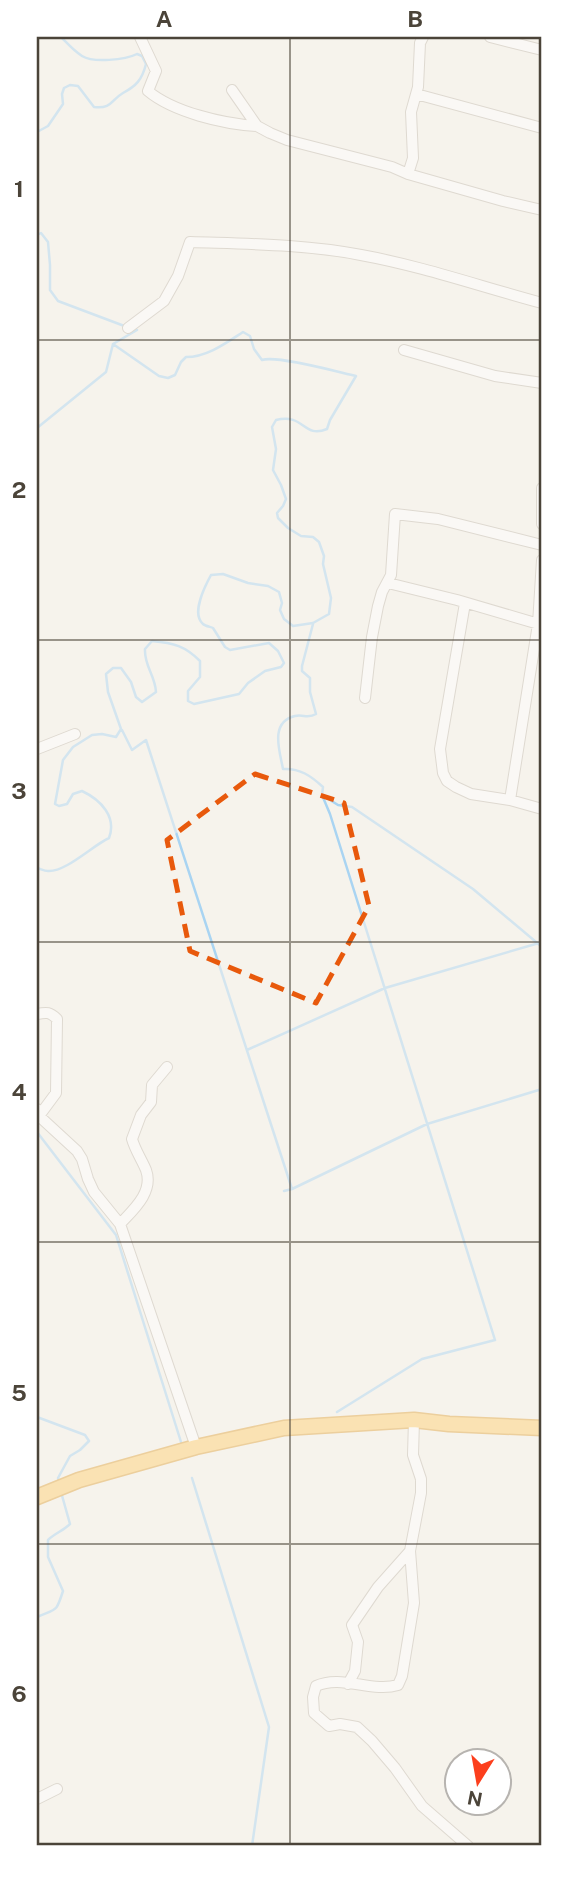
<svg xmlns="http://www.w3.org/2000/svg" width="579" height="1883" viewBox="0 0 579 1883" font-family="'Public Sans',sans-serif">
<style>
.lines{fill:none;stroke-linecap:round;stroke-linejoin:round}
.stream{stroke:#a9d4f2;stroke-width:2.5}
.minor-casing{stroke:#c2bbae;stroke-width:12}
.highway-casing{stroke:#e0a43c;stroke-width:17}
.minor{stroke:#fff;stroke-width:10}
.highway{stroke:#ffcf6e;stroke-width:14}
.marked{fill:none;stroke:#e8590c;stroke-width:5;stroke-dasharray:14 9;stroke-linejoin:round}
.grid{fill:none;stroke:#4b4439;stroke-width:2;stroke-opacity:0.55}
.neatline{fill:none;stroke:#4b4439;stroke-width:2.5}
.grid-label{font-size:23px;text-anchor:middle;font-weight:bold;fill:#4b4439}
</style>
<rect width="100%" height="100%" fill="#f6f3ec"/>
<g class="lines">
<!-- stream -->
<path class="stream" d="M 37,132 L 48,126 L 63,104 L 62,94 L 64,88 L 70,85 L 78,86 L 94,107 C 112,109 111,100 123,93 C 136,86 142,80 146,64 L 142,56 L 137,54 C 125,60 93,63 82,56 C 74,51 67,43 61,37
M 37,235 L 41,233 L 48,242 L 50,265 L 50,290 L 58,301 L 127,327
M 37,428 L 106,372 L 113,344
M 313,624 L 302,666 L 302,671 L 310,678 L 310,692 L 316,714 C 308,719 303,714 295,716 C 269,722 280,752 283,769 C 300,768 311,776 323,787 L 322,795 L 338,805 L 352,807 L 473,889 L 542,947
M 122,730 L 132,750 L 146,740 L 292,1189
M 322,795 L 330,814 L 495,1340 L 422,1359 L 337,1412
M 37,868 C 41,869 44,871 48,871 C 66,872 92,846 109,838 C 117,817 101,800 82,791 L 73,794 L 67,804 L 59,806 L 55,804 L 63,760 L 73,747 L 92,735 L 102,734 L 116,737 L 121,729 L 108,692 L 106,674 L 113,668 L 121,668 L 131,682 L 136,697 L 142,702 L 156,692 C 155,675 144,666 145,649 L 152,641 C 174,643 185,646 200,661 L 200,677 L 188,691 L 188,701 L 194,704 L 239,694 L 248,683 L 265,671 L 281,667 L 284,663 L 278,651 L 269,643 L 230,650 L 225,647 L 213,628 C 211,627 205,626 203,624 C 191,614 205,586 211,575 L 223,574 L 248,583 L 268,586 L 279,592 L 282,603 L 280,610 L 284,619 L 293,626 L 313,623 L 329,614 L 331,598 L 323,564 L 324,556 L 319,542 L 313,537 L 301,536 L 288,528 L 278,518 L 277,513 L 283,506 L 286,499 L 281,485 L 273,470 L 276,449 L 272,427 L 276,420 C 305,413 303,439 327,429 L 330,420 L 356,376 C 338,372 277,355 262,360 L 254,349 L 250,336 L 243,332 C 226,343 207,357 186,357 L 181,362 L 175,375 L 168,378 L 159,376 L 113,344 L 137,330 L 133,329
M 247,1050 L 385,988 L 539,943
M 37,1132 L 116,1235 L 181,1442
M 284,1191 L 292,1189 L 427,1124 L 542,1089
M 37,1417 L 85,1435 L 89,1441 L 80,1450 L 70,1456 L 58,1478 L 59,1482
M 192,1478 L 269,1727 L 252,1846
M 37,1617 C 57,1608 56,1613 63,1591 L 48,1557 L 48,1540 C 55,1533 63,1531 70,1524 L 61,1492"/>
<!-- minor casing -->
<g class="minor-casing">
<path id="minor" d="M 140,37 L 156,71 L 148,91 C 173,112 223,124 257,126
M 490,37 L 542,50
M 232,90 L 257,126 L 270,133 L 287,140 L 392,167 L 408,174 L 503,201 L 542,210
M 416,94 L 542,128
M 408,174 L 413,158 L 411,112 L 418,87 L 420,43 L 423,37
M 128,328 L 164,301 L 178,276 L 190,242 C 247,244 305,244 361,255 C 422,266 482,287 542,303
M 404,350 L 495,376 L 542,383
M 542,488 L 542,524
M 388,583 L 457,600 L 542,625
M 465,603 L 440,749 L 443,773 L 447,781 L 456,787 L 471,794 L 510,800 L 542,809
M 365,698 L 372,637 L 378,606 L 382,592 L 391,575 L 395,514 L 438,519 L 542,545
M 37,749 L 75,734
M 510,800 L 538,624 L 542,560
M 37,1014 C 47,1012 50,1012 57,1019 L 56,1093 L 39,1116
M 37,1109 L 39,1116 L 77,1151 L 82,1159 L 88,1179 L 94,1192 L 120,1224 L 196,1447
M 120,1224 C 133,1210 154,1192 146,1170 C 142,1160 135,1150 132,1139 L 141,1115 L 151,1102 L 152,1085 L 167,1067
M 414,1420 L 413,1455 L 421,1479 L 421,1493 L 410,1551 L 414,1603 L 402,1676 L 398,1685 C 372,1693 341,1674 316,1686 L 313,1697 L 314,1713 L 329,1726 L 340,1724 L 357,1727 L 372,1741 L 395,1768 L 422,1806 L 468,1846
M 348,1684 L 355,1671 L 358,1642 L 352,1625 L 378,1587 L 410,1551
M 37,1799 L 57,1789"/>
</g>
<!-- highway casing -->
<g class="highway-casing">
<path id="highway" d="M 37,1497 L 79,1480 L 196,1447 L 284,1428 L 414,1420 L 449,1424 L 542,1428"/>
</g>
<!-- minor -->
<use href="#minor" class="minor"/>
<!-- highway -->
<use href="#highway" class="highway"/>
</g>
<!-- marked area -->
<path d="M0 0H579V1883H0ZM 255,774 L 344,803 L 369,906 L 316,1003 L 190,951 L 167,840 Z" fill="#f6f3ec" fill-opacity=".55" fill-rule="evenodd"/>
<path class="marked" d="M 255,774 L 344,803 L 369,906 L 316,1003 L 190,951 L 167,840 Z"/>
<!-- grid -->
<path class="grid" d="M 290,37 L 290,1846M 37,340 L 542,340M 37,640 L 542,640M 37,942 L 542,942M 37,1242 L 542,1242M 37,1544 L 542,1544"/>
<!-- border -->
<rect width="579" height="1883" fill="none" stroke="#ffffff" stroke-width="77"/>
<!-- north arrow -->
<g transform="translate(478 1782) rotate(191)"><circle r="33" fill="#ffffff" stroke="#b7b4b0" stroke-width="2"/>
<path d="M0-5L12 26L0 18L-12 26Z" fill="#fc3f1d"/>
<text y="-10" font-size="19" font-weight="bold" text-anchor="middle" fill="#4b4439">N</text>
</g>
<rect x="38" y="38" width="502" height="1806" class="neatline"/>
<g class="grid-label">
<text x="164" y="27">A</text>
<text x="415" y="27">B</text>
<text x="19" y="197">1</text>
<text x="19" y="498">2</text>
<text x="19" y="799">3</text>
<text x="19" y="1100">4</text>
<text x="19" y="1401">5</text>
<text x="19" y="1702">6</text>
</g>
</svg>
